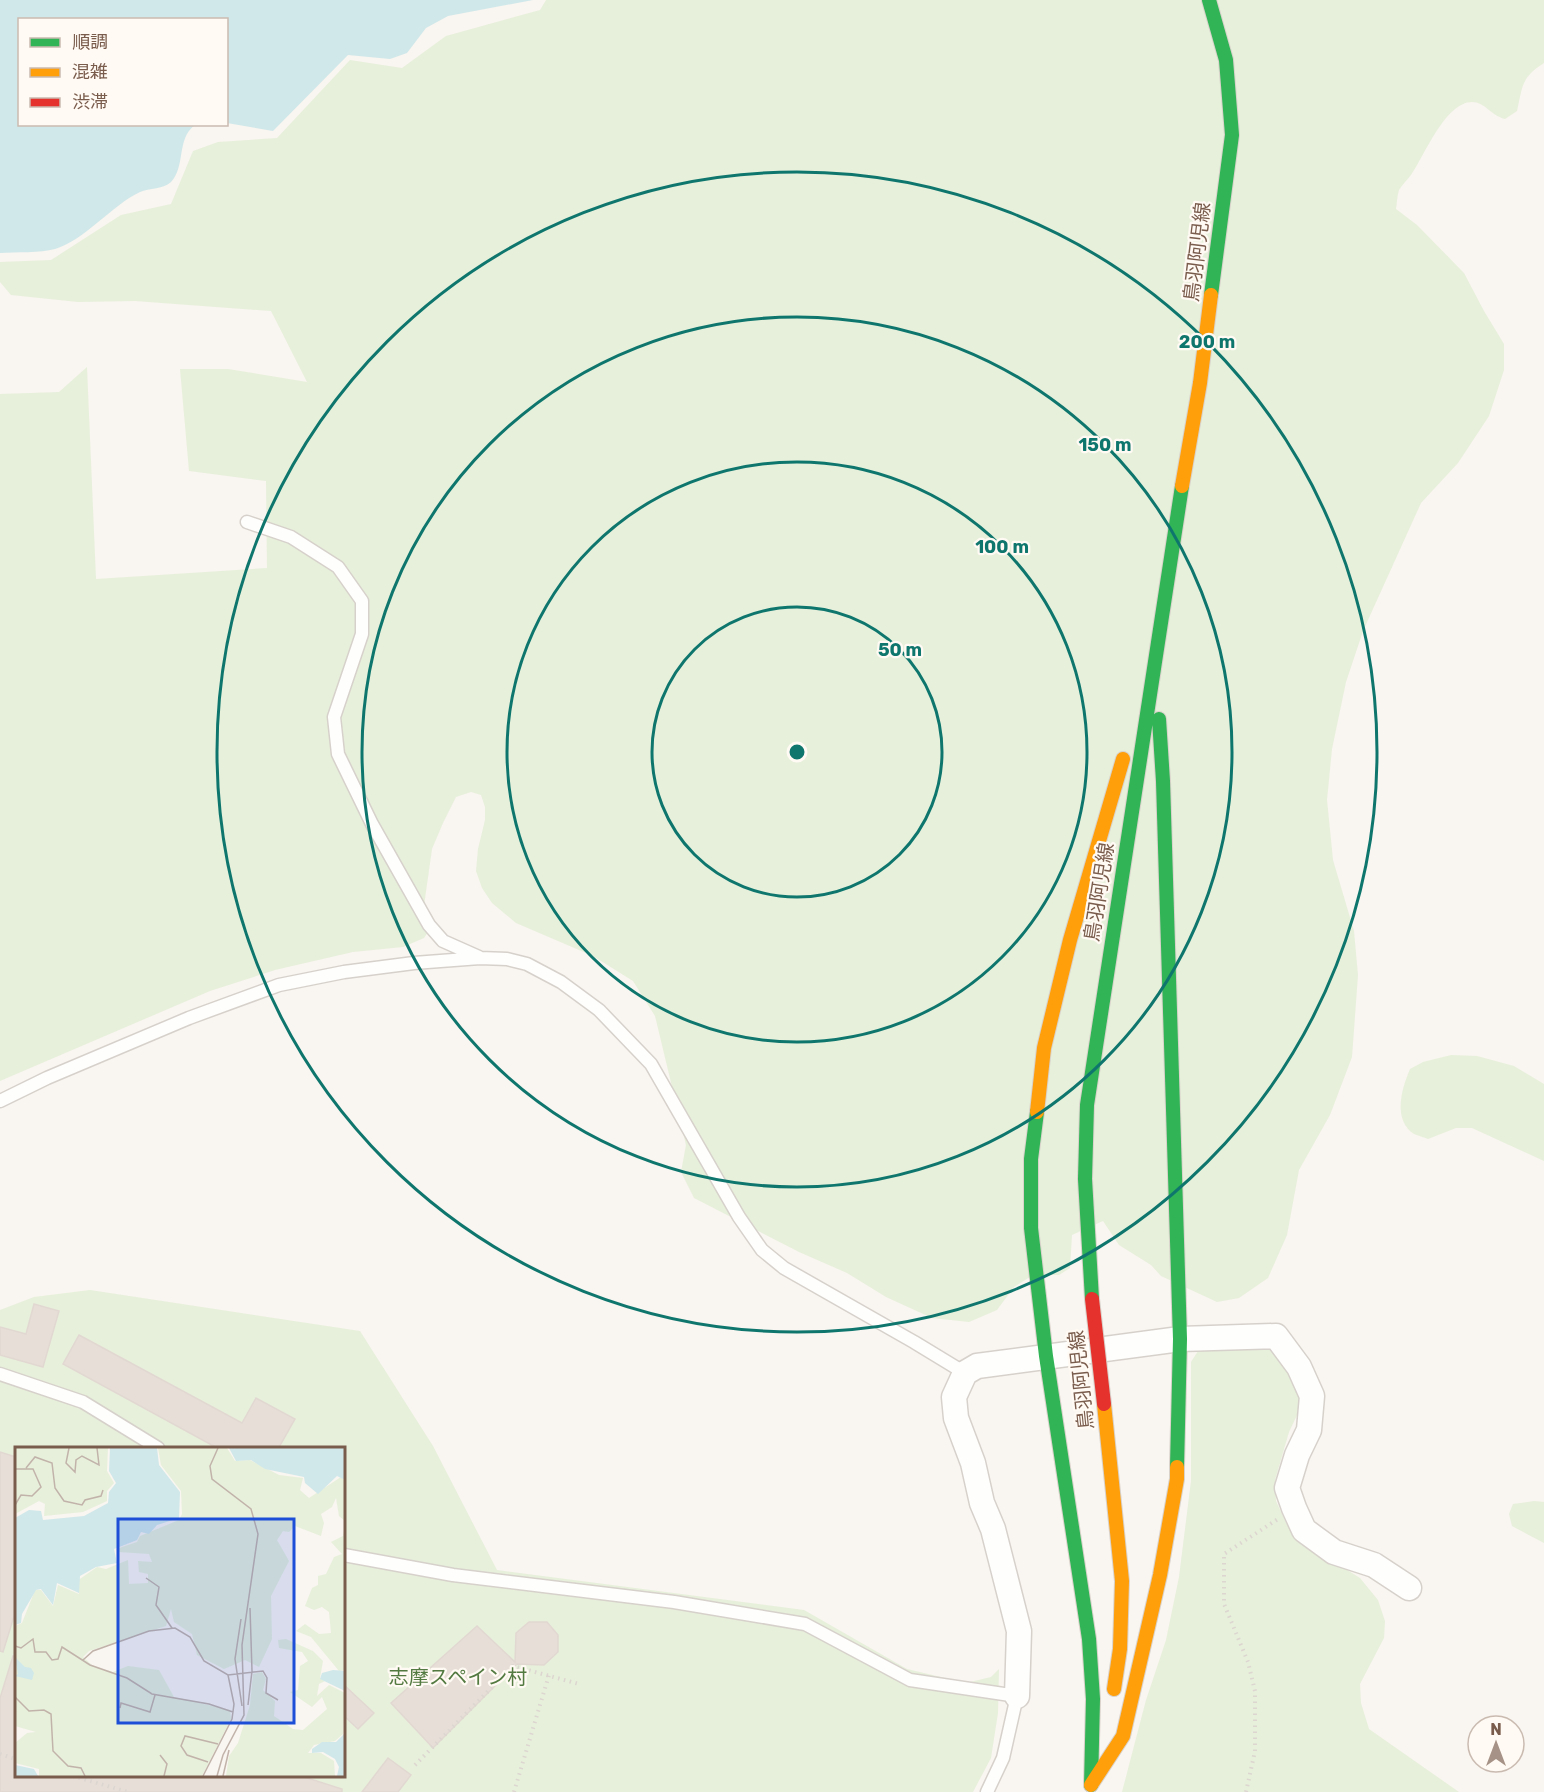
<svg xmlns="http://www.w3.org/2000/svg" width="1544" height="1792" viewBox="0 0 1544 1792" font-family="Rubik,'Noto Sans JP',sans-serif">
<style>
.green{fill:#e7f0db;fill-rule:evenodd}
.water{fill:#d0e8ea}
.building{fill:#e6ded7;stroke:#e2d8d2;stroke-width:1.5}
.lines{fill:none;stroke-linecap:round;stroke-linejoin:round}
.lane-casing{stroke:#d7d1cb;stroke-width:15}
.street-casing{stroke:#d7d1cb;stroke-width:27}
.fast-casing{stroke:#d9d2cb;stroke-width:16}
.slow-casing{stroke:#d9d2cb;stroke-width:16}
.path{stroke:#dcd5d0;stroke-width:4;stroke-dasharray:1.5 4.5;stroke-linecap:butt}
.lane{stroke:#fefefd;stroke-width:12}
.street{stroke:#fefefd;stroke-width:24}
.fast{stroke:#30b455;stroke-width:14}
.slow{stroke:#ff9f0a;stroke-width:14}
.jam-bridge-casing{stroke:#d9d2cb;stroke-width:16;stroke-linecap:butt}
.jam-bridge{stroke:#e5322d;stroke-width:14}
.ring{fill:none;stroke:#0f766e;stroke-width:3}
.labels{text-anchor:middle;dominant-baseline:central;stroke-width:4.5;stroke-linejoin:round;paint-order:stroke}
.street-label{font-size:20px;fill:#7a5c4d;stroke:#fffaf3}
.park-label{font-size:20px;fill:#537a41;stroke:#fffaf3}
.inset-road{fill:none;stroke:#c2b3aa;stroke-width:1.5}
.view{fill:#1d4ed8;fill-opacity:0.15;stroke:#1d4ed8;stroke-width:3}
.inset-edge{fill:none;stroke:#7a5c4d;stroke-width:3}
.centre{fill:#0f766e;stroke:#fffaf3;stroke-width:3}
.ring-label{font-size:18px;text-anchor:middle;font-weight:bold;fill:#0f766e;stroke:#fffaf3;stroke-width:4.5;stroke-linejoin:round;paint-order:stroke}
</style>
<rect width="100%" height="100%" fill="#f9f5f0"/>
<!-- green -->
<path class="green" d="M 546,0 L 1544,0 L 1544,63 C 1521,78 1523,85 1517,111 L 1505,119 C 1490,115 1485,102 1472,102 C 1445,102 1424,157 1411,175 C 1407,180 1402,185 1399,190 C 1397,196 1397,203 1396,209 L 1417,225 L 1464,273 L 1484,311 L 1504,344 L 1504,370 L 1489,416 L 1458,463 L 1421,503 L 1363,631 L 1346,682 L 1332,749 L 1327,800 L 1333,860 L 1354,931 L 1358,975 L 1352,1057 L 1330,1115 L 1299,1170 L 1287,1235 L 1268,1278 L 1239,1298 L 1217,1302 L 1161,1276 L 1151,1265 L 1119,1245 L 1103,1221 L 1072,1235 L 1070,1268 L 1059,1275 L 1033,1275 L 1014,1287 L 997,1310 L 969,1322 L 932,1318 L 886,1297 L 847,1273 L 799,1252 L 694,1198 L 681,1172 L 686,1145 L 655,1016 L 633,981 L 593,956 L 516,923 L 492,903 L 482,888 L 476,871 L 478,849 L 485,820 L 485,807 L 481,795 L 471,792 L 456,797 L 443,823 L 432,849 L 422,920 L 428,932 L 424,938 L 403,947 L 353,952 L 275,970 L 210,991 L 0,1081 L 0,394 L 59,392 L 87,367 L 96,579 L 267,568 L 266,481 L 189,471 L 180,369 L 228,369 L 307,382 L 271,311 L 135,301 L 78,302 L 11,295 L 0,282 L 0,262 L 51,260 L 121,215 L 171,204 L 193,151 L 218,142 L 277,138 L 350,60 L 402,68 L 446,36 L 540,10 Z
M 1451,1055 L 1477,1056 L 1514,1066 L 1544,1084 L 1544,1161 L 1472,1128 L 1456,1128 L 1428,1139 C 1424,1137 1418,1136 1414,1134 C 1392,1119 1402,1088 1410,1069 L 1423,1062 Z
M 90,1290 L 360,1331 L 433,1446 L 497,1570 L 804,1610 L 907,1669 L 966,1683 L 991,1677 L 999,1669 L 998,1713 L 991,1758 L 973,1792 L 0,1792 L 0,1310 L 34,1297 ZM 16,1448 L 344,1448 L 344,1776 L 16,1776 Z
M 1246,1346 L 1270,1349 L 1286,1360 L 1302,1394 L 1300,1409 L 1289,1432 L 1275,1480 L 1276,1501 L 1287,1525 L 1319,1555 L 1336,1563 L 1360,1578 L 1378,1600 L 1385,1621 L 1384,1638 L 1360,1684 L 1361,1703 L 1369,1729 L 1459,1792 L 1122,1792 L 1146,1700 L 1166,1640 L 1179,1577 L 1191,1481 L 1191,1362 L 1198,1351 Z
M 1534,1501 L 1544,1502 L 1544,1543 L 1512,1526 L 1509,1514 L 1513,1504 Z"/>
<!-- water -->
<path class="water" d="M 0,0 L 533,0 L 448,16 L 426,28 L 407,53 L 390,59 L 348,55 L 273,131 L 227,123 L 226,20 L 20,20 L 20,124 L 195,125 C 176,139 186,166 171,182 C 164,189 149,188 140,192 C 112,205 85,240 55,249 C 40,253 16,252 0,253 Z"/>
<!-- building -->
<path class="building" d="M 34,1304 L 59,1311 L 43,1367 L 0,1355 L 0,1327 L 26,1334 Z
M 79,1335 L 242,1423 L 256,1398 L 295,1419 L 278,1449 L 219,1449 L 63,1364 Z
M 0,1452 L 16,1457 L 16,1610 L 3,1652 L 0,1651 Z
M 529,1622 L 547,1622 L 558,1635 L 558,1652 L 544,1665 L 517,1664 L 433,1748 L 391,1703 L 477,1626 L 515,1662 L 516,1633 Z
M 13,1656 L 16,1657 L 16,1776 L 301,1776 L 342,1789 L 342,1792 L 0,1792 L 0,1698 Z
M 344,1685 L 374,1713 L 358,1729 L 344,1716 Z
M 388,1758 L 411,1775 L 398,1792 L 362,1792 Z"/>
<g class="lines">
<!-- lane casing -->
<g class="lane-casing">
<path id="lane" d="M 247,522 L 291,537 L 338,567 L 362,601 L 362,634 L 334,717 L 338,754 L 372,824 L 429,925 L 443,941 L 479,957
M 0,1101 L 47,1078 L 189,1018 L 279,985 L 344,972 L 414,963 L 480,958 L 507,959 L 527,964 L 561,982 L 599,1010 L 651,1064 L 739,1217 L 762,1250 L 784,1268 L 914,1342 L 965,1373
M 0,1374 L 83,1402 L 158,1448
M 344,1555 L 453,1575 L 674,1602 L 805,1624 L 910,1680 L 1017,1696 L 1003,1758 L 987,1792"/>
</g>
<!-- street casing -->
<g class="street-casing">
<path id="street" d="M 1017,1696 L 1019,1631 L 993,1529 L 982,1503 L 973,1463 L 956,1418 L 954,1397 L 965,1373 L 977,1366 L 1180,1339 L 1276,1336 L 1299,1367 L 1312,1396 L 1309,1430 L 1297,1455 L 1287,1488 L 1294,1508 L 1304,1530 L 1334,1552 L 1374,1565 L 1409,1588"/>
</g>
<!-- fast casing -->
<g class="fast-casing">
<path id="fast" d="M 1209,0 L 1226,60 L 1232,135 L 1211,295
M 1159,719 L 1163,781 L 1180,1339 L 1177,1467
M 1037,1112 L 1031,1159 L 1031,1228 L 1046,1356 L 1089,1639 L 1093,1699 L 1091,1785
M 1092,1299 L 1085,1179 L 1087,1105 L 1182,486"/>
</g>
<!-- slow casing -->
<g class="slow-casing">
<path id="slow" d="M 1182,486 L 1200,383 L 1211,295
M 1037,1112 L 1044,1048 L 1070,940 L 1123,759
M 1104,1404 L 1122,1581 L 1120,1649 L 1114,1689
M 1091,1785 L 1123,1736 L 1160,1575 L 1177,1479 L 1177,1467"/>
</g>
<!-- path -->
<path class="path" d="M 0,1754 L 16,1759
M 415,1765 L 513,1666 L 579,1684
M 73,1776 L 128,1792
M 514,1792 L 549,1675
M 1246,1792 L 1255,1751 L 1255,1691 L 1248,1662 L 1224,1604 L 1224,1554 L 1278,1519"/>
<!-- lane -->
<use href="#lane" class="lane"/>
<!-- street -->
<use href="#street" class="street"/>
<!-- fast -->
<use href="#fast" class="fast"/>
<!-- slow -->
<use href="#slow" class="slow"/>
<!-- jam-bridge casing -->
<g class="jam-bridge-casing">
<path id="jam-bridge" d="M 1092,1299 L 1104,1404"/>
</g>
<!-- jam-bridge -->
<use href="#jam-bridge" class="jam-bridge"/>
</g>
<!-- distance rings -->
<g class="ring">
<circle cx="797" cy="752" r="145"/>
<circle cx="797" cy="752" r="290"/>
<circle cx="797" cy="752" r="435"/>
<circle cx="797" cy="752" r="580"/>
</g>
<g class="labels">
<!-- street labels -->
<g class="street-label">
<text transform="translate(1197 252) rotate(-83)">鳥羽阿児線</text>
<text transform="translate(1099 892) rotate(-81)">鳥羽阿児線</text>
<text transform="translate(1081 1380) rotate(-96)">鳥羽阿児線</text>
</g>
<!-- park labels -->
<g class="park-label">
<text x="458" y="1677">志摩スペイン村</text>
</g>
</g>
<!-- overview -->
<g transform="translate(15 1447)">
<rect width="330" height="330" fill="#f9f5f0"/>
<path d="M 0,1 L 93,1 L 92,24 L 99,36 L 92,44 L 92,54 L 68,65 L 29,69 L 30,57 L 24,54 L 0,67 ZM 143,1 L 212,1 L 220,14 L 235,13 L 264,28 L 288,31 L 285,43 L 294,51 L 326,30 L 330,34 L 330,74 L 324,69 L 321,51 L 317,60 L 306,67 L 309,76 L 306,89 L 280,79 L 274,85 L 268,84 L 262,93 L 274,114 L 256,149 L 257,192 L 244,220 L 230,213 L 209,222 L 182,208 L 177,187 L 159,175 L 156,162 L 151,179 L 74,204 L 68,210 L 78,219 L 98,225 L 113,219 L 144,223 L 159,250 L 215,263 L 216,272 L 187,329 L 24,329 L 24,322 L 0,316 L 0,296 L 12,286 L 21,285 L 0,279 L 0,179 L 7,176 L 20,143 L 26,143 L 38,159 L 43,138 L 64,147 L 62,134 L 82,120 L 91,122 L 113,113 L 114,137 L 133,136 L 133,127 L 124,125 L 123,114 L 137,115 L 134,107 L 104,105 L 101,102 L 122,95 L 125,89 L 164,73 L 167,67 L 166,44 L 146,18 ZM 330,79 L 330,223 L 324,224 L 296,190 L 281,184 L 290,177 L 304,187 L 316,186 L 314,165 L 307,160 L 299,163 L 290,159 L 297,141 L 303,138 L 303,129 L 311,127 L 319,110 L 327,107 L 316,95 L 328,89 ZM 271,192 L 298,204 L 308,214 L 305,231 L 310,234 L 304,237 L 302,249 L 314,238 L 330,246 L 328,287 L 320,294 L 299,298 L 293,306 L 306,306 L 319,314 L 320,329 L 211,329 L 214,309 L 223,296 L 235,258 L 238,227 L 247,225 L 251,232 L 248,243 L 260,254 L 259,269 L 278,282 L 288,283 L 312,262 L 307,250 L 297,260 L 275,245 L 283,243 L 285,219 L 293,214 L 287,205 L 264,201 L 263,193 Z" fill="#e7f0db"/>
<path d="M 95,1 L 142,1 L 144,18 L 165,45 L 164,71 L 142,78 L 134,87 L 126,85 L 122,93 L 99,102 L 102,116 L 81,120 L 65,129 L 64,146 L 42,136 L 38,158 L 26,142 L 21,143 L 7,167 L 6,176 L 0,178 L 0,71 L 14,63 L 26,64 L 28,73 L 69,69 L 93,56 L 94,45 L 101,36 L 94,24 ZM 214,1 L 330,1 L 330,33 L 322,29 L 303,47 L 290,36 L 289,30 L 250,22 L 236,13 L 221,14 ZM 0,210 L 10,220 L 16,221 L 19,226 L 17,233 L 0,229 L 3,227 ZM 318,223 L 330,224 L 330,244 L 305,232 L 307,226 ZM 330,286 L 330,329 L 322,329 L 324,320 L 320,312 L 308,305 L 297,306 L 297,302 L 307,295 L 321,295 ZM 0,318 L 19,322 L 23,329 L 0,329 Z" fill="#d0e8ea"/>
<path class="inset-road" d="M 54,1 L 51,16 L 60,25 L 61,13 L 67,9 L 84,18 L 82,1M 11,21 L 20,10 L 37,16 L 40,41 L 49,54 L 67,58 L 70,53 L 86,49 L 88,43M 0,22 L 18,22 L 26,40 L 17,49 L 6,48 L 0,58M 131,131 L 144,140 L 141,158 L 157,181M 226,172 L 220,212 L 227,259M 0,199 L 6,201 L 18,192 L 20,205 L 31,205 L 37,213 L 43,212 L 47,200 L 75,218 L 112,231 L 137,247 L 194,257 L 218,265M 68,213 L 78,204 L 134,184 L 160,181 L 175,190 L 189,214 L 213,228 L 248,224 L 252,231 L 251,246 L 263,253M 0,250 L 14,264 L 29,263 L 36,267 L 38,304 L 53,319 L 66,321 L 70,329M 233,258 L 237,224 L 235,161M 105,261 L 106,256 L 135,265 L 140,248M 145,308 L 152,317 L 149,329M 193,315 L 172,308 L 166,299 L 170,289 L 203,297M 188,329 L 217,272 L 219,257 L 213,228M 202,329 L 208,308 L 229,268 L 227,198 L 243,87 L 236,62 L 197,32 L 195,19 L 203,1M 208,329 L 214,303"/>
<path class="view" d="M 103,72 L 279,72 L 279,276 L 103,276 Z"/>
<rect width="330" height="330" class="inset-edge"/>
</g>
<circle cx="797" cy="752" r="9" class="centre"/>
<g class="ring-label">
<text x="1207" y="348">200 m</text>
<text x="1105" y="451">150 m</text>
<text x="1002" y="553">100 m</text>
<text x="900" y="656">50 m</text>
</g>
<!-- legend -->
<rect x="18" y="18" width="210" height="108" fill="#fffaf3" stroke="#cabbb1" stroke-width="1.5"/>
<rect x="30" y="38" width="30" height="9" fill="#30b455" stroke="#cabbb1" stroke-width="1.5"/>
<text x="72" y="48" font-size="18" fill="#7a5c4d">順調</text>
<rect x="30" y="68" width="30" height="9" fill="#ff9f0a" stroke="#cabbb1" stroke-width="1.5"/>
<text x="72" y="78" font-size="18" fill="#7a5c4d">混雑</text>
<rect x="30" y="98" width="30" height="9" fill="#e5322d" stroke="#cabbb1" stroke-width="1.5"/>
<text x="72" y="108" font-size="18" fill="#7a5c4d">渋滞</text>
<!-- north arrow -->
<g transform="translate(1496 1744)"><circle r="28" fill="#fffaf3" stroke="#cabbb1" stroke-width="1.5"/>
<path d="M0-4.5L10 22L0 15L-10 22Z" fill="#a69286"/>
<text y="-9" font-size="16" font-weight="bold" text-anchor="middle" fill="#7a5c4d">N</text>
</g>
</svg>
